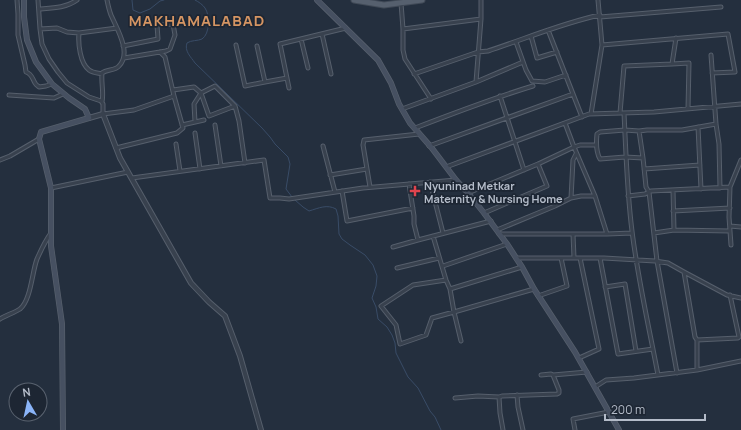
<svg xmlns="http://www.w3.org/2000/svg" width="741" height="430" viewBox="0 0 741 430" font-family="Manrope,sans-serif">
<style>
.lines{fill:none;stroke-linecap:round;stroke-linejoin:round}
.stream{stroke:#394c67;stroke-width:1}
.minor-casing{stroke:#565f6c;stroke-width:5}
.tertiary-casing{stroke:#565f6c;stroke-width:6}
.secondary-casing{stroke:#565f6c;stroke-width:6}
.primary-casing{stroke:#414a57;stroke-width:7}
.minor{stroke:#38414e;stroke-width:3}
.tertiary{stroke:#38414e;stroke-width:4}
.secondary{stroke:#465061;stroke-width:4.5}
.primary{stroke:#56606e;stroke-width:5}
.health-dot{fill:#e0444e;stroke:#1d2633;stroke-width:1.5}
.labels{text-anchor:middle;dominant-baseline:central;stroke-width:3.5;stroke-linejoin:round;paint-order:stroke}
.poi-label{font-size:11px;font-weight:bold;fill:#b4bcc9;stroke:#1d2633;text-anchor:start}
.district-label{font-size:15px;font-weight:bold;letter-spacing:1px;fill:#d59563;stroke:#1d2633}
</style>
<rect width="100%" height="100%" fill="#242f3e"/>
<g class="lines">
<!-- stream -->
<path class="stream" d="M 132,0 L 133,10 L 140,13 L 150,9 L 160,1 L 164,0
M 195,0 C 199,2 203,5 205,8 C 210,15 210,34 202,39 C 198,41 191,40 187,43 C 184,51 191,57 195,63 L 262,128 L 270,137 L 275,144 L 288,157 L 290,164 L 286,189 L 292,197
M 295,200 L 303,207 L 309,211 C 319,208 327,204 336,209 L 338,216 L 339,234 L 342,239 L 350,245 L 365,255 L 373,265 L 377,276 L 376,286 L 372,298 L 376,307 L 378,319 L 387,327 L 392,335 L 395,343 L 396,353 L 408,377 L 418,388 L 430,411 L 435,417 L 441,430"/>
<!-- minor casing -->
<g class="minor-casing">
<path id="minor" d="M 17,0 L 18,14 L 18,35 L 25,65 L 26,72 C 32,74 32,78 35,83 C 36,85 38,86 39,87 L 46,86 L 52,84
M 38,0 L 40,29 L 42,44 L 49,59 L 58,72 L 67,83 L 89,97 L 101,101 L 103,104 L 103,114 L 134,110 L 174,96 L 165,57 L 160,52
M 401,3 L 403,29 L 403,50 L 405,59 L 431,99
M 39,9 C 52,8 66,8 77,0
M 600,17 L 721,7
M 40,29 L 57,28 L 67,32 L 79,33
M 403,29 L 481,19
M 548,30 L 582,117
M 322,34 L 331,74
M 531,36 L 537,58 L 557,52
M 301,39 L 308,68
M 516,42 L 526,70 L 532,81 L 545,82 L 566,75
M 236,45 L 245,86 L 265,82
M 602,45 L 728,34 L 735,72 L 712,73
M 123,46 L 158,39 L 157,25 L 173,24 L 175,35 L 170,49 L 166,51 L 124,58
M 257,46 L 265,82 L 287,78
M 711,55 L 716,124 L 719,144 L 720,188
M 672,64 L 689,63 L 688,109
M 102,74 C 98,73 93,73 89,70 C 80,63 78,44 79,33 L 117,28
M 414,74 L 478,52 L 488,51 C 525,39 562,23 600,15
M 476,82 L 523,62
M 289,88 L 280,44 L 346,28
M 173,90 L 194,87 L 201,93 L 209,116 L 235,106
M 9,95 L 54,98 L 63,94
M 500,96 L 524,170
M 102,102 C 104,93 101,83 102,73 C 107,69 115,71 119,66 C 132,53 117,29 111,15 C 109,10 108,5 107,0
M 402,109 L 476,82 L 481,19 L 481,0
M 620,113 L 624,66 L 672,64 L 676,38
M 624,113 C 626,153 627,192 632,231 C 638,280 649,327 658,375
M 591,114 L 602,45 L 598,0
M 195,122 L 194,104 L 201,93 L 215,86 L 235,106 L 239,121 L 245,163
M 565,123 L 574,147 L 580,145 L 596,145
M 182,125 L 204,120
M 215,125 L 221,166
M 698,127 L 701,189
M 415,128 C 454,113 493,98 533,86
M 639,131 L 647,130 L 682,130 L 716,124
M 195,133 L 200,169
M 176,144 L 180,171
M 323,146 L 335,192
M 429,146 L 573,94
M 116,148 L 177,133 L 183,128 L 174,96
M 643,158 L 639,131 L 625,130 L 600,132 L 597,134 C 596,143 596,152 600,159 L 625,157 L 643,158 L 646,187 L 649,192 L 657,261 L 677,373
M 0,160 L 10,156 L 39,139
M 446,167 L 589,114 L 654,112 L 741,104
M 644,169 L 700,165
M 330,175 L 367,169
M 132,178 L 264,160 L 270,198 L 280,198 L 289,199 L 363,188 L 456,180
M 430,182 L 443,233
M 409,184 L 414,216 L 414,224 L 418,240 L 491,221
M 370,187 L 363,145 L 364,140 L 419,134
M 51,188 L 128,172
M 673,190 L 674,230
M 342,191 L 347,221 L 413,208
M 468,193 L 538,164 L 574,147 L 595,196 L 607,234
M 628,196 L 645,194 L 651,191 L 730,187
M 571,198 L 573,160 L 576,154
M 673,211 L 730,208
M 484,213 L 547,186 L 538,164
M 730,226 L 741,227
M 497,230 L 555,206 L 571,198 L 581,196 L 595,196
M 654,233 L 674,230 L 730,231
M 499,234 L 607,234 L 632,233
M 573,234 L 574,258
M 433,236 L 446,280 L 450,289 L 522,267
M 731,245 L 729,217 L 730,187 L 741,160
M 393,247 L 418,240
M 516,258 L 604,258 L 655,261 L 668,263 L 684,272 L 727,295 L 741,298
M 600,258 L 618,354 L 653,349
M 443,266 L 507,244
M 397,268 L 439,258
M 684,272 L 695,337 L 697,340 L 697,370
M 446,280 L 413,285 L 381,306 L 396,325 L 400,344 L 426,335 L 432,318 L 454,312 L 461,341
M 605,287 L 625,284 L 636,351
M 450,289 L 454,312 L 534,289
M 538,296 L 567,286 L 561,258
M 0,319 C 6,315 14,313 20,309 C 31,300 32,272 37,259 C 41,250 45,241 51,233
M 697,340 L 738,338 L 739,337 L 730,295
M 579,358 L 599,349 L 580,258
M 541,375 L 551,374 L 553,375 L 587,372
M 595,387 L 606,380 L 634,378 L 697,370 L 741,361
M 517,395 L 518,407 L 523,430
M 499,397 L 500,413 L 503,430
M 455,398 L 478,396 L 499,397 L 502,396 L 557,394 L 559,393 L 559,390 L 553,375
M 575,430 L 573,419 L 609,412"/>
</g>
<!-- tertiary casing -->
<g class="tertiary-casing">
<path id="tertiary" d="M 89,118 L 103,114 L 120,158 L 191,283 L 209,302 L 225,316 L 240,356 L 261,430"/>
</g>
<!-- secondary casing -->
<g class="secondary-casing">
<path id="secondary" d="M 24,0 L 24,17 L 27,40 L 36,62 L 52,84 L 69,98 L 85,109 L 89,118 L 41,132 L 39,139 L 51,188 L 51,246 L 62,324 L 63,430
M 317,0 L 378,60 L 391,83 L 399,104 L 410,123 L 431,147 L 456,180 L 468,193 L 484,213 L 507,244 L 522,267 L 534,289 L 575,352 L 619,430"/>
</g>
<!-- primary casing -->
<g class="primary-casing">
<path id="primary" d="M 354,0 L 384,5 L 422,0"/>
</g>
<!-- minor -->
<use href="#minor" class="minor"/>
<!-- tertiary -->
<use href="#tertiary" class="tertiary"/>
<!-- secondary -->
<use href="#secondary" class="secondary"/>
<!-- primary -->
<use href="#primary" class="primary"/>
</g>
<!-- markers -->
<path class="health-dot" d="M413 185h4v4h4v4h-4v4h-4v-4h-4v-4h4z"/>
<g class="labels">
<!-- poi labels -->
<g class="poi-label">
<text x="424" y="185">Nyuninad Metkar<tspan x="424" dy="13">Maternity &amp; Nursing Home</tspan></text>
</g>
<!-- district labels -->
<g class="district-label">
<text x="197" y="20">MAKHAMALABAD</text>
</g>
</g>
<!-- north arrow -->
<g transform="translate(28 402) rotate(351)"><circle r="19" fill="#1d2633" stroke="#59626f"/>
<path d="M0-3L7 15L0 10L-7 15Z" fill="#8ab4f8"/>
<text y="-6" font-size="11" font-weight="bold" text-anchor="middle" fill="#b4bcc9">N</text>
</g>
<!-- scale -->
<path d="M605 414v6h100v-6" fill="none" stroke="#b4bcc9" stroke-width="2"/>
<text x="611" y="414" font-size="12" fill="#b4bcc9" stroke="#1d2633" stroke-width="3" paint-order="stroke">200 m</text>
</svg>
